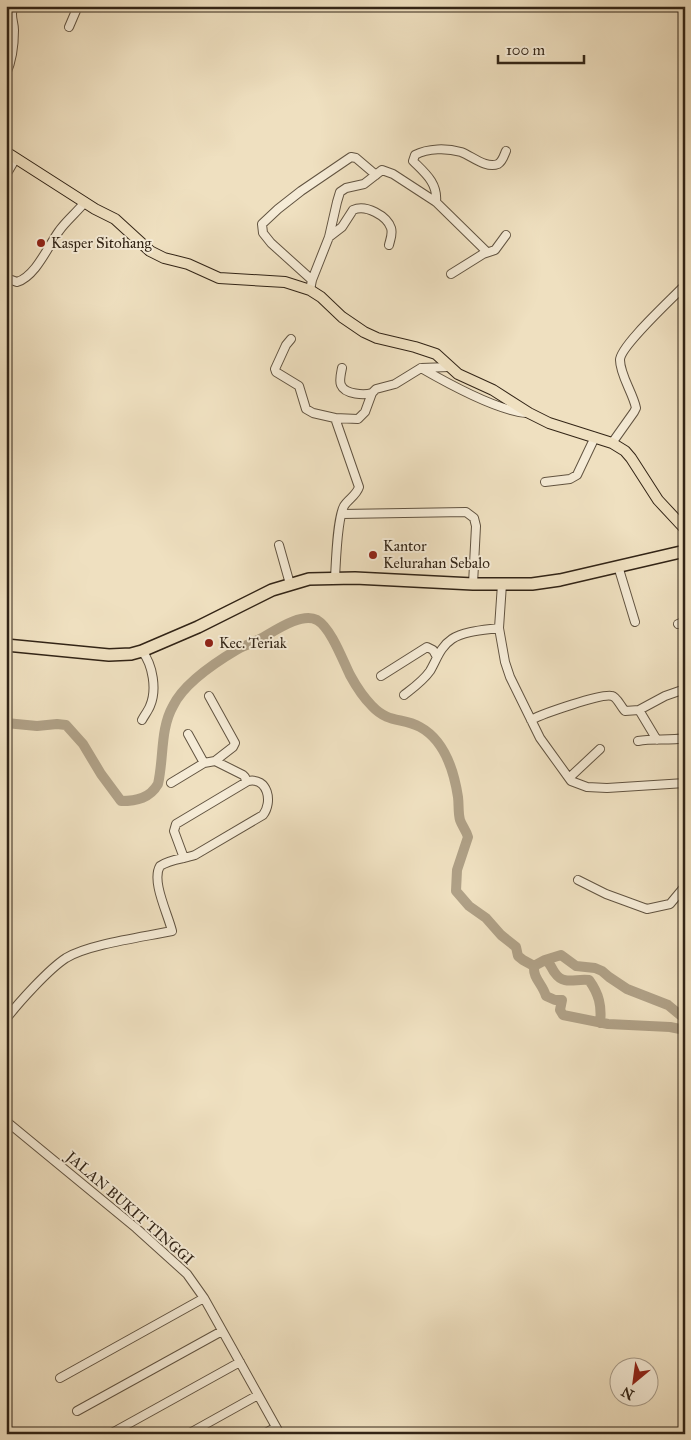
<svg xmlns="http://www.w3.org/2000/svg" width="691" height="1440" viewBox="0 0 691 1440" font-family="'IM FELL Great Primer',serif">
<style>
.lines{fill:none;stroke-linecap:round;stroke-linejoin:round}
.river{stroke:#afa086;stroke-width:10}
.minor-casing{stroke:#615340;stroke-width:10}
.major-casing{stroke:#322416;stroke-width:12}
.highway-casing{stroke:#322416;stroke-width:14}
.minor{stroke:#f5ebd6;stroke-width:8}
.major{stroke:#efe0c0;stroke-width:10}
.highway{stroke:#efe0c0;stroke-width:11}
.poi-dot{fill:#8f2418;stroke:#f5ebd6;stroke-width:2}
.labels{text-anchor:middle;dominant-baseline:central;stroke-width:4;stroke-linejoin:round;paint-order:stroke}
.poi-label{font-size:15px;fill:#322416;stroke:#f5ebd6;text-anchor:start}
.street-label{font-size:15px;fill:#322416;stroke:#f5ebd6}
</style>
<rect width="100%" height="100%" fill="#efe0c0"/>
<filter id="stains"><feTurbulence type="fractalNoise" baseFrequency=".004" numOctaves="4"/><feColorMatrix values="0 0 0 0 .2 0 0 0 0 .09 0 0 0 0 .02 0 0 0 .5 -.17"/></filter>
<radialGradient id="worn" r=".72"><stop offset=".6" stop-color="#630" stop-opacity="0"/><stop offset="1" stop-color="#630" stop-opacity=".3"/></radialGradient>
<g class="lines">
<!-- river -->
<path class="river" d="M 6,723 L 37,726 L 57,724 L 66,725 L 83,744 L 101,774 L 121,801 C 137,801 150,798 158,784 C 164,758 160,729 173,706 C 184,683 216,662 238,649 C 246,645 254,642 262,638 C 276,630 302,612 317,620 C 331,628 343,661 350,675 C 356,686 364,698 372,706 C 389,724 402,717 420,727 C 444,740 454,771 458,797 C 459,805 458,813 460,820 C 462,826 466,830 468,837 L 457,870 L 456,891 L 469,906 L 486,918 L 501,935 L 516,947 L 518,956 L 523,960 L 534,966 L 545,960 L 561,955 L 576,966 L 595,968 L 602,971 L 609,977 L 627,989 L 668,1005 L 685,1019
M 545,960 C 551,963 551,968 555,973 C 564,986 576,978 589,980 C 599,994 602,1006 600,1023
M 534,966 C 533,979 542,983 546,996 L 555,1000 L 562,1000 L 560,1010 L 563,1015 L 608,1024 L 670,1027 L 685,1030"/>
<!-- minor casing -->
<g class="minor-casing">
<path id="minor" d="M 69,27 L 78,6
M 6,74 C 12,61 14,44 14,30 C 14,21 9,14 14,6
M 6,175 L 16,158
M 436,202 C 438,183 425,173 413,161 L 415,155 C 428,148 447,148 461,152 C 472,156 486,169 498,164 C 503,161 504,155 506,151
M 329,237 L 342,227 L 353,210 C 366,204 387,216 391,228 C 393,234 390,240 389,245
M 451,274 L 483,254 L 495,250 L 506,235
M 6,278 L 17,282 C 36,276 48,246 59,231 C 65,222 77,212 85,202
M 312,280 L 271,243 L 263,233 L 262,224 L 278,209 L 301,191 L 351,157 L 356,158 L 376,175
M 310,290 L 312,280 L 329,237 L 337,202 L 340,192 L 346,188 L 364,184 L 382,170 L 393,174 L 436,202 L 487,252
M 291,339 L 286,345 L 275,369 L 276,372 L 299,386 L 306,409 L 313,413 L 335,418
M 342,368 C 341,373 339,381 341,385 C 345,395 365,395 372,393
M 421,368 C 447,383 498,411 527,413
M 612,443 L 634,412 L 636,408 C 633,393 620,375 620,360 C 620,346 673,298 685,285
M 545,482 L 570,479 L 577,475 L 595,437
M 342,514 L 466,512 L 474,518 L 476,526 L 473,584
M 279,545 L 290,584
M 618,566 L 635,622
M 335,578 C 336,562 337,519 344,506 C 348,499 356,496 359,487 L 335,418 L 358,419 L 365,412 L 372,393 L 376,389 L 395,384 L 421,368 L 449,367
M 502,584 L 499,628 L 505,662 L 510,677 L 540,738 L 571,781 L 587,787 L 607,788 L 685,783
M 678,624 L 685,621
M 381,676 L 427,647 L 433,650 L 437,657
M 404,695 C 413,688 423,681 430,671 C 437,659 440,647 452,639 C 464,631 485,630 499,628
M 209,696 L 235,743 L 233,747 L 215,761
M 639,710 L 665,696 L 685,689
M 142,720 C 144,716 148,711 150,706 C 157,690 153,665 142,651
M 531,720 C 542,714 602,693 612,696 C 617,697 621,707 625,711 L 639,710 L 657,740
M 188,734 L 204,763
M 638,741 C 653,738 669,741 685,738
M 569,778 L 600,749
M 171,783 L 204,763 L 215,761 L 243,775 L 245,777 L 246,782
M 578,880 L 606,894 L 647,909 L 670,904 L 685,886
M 6,1019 C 19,1002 49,969 66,958 C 89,944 144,937 172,931 C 168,914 151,881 160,866 C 171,859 183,859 195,855 L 263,815 C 273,802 268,777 248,781 L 176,824 L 174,831 L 184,858
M 6,1121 L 136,1228 L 187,1274 L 204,1298 L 280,1434
M 60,1378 L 204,1298
M 77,1411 L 222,1331
M 110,1434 L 240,1362
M 188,1434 L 258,1395
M 264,1434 L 276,1427"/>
</g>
<!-- major casing -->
<g class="major-casing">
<path id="major" d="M 6,152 L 95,209 L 115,219 L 150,251 L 164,258 L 188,264 L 219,278 L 285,282 L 310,290 L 321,297 L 342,317 L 364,332 L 377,338 L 415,347 L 436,354 L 458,374 L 493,390 L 529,413 L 549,423 L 612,443 L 625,451 L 631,458 L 658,500 L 685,529"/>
</g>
<!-- highway casing -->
<g class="highway-casing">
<path id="highway" d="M 6,645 L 109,655 L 131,654 L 142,651 L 198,627 L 272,590 L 309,579 L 355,578 L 473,584 L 532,584 L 560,580 L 685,551"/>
</g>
<!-- minor -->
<use href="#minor" class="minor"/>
<!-- major -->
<use href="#major" class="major"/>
<!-- highway -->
<use href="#highway" class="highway"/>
</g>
<!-- markers -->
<g class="poi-dot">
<circle cx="41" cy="243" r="5"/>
<circle cx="373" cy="555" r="5"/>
<circle cx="209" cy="643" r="5"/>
</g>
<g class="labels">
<!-- poi labels -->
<g class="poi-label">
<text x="51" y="243">Kasper Sitohang</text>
<text x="383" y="546">Kantor<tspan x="383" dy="17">Kelurahan Sebalo</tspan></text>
<text x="219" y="643">Kec. Teriak</text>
</g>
<!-- street labels -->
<g class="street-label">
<text transform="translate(130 1208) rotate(41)">JALAN BUKIT TINGGI</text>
</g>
</g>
<!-- margin -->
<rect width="691" height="1440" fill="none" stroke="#efe0c0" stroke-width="25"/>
<rect x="8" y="8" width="676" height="1425" fill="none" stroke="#322416" stroke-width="2.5"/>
<rect x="12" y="12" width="666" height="1415" fill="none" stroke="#322416"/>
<!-- north arrow -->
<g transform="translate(634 1382) rotate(209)"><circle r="24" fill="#f5ebd6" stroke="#a79b89"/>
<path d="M0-4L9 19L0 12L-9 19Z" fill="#8f2418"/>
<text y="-8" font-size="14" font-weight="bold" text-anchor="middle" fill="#322416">N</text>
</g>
<!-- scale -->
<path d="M498 55v8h86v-8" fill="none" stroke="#322416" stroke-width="2.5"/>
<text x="506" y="55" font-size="15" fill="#322416" stroke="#f5ebd6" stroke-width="4" paint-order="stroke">100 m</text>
<rect width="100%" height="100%" filter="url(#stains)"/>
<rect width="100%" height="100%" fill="url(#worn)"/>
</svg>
